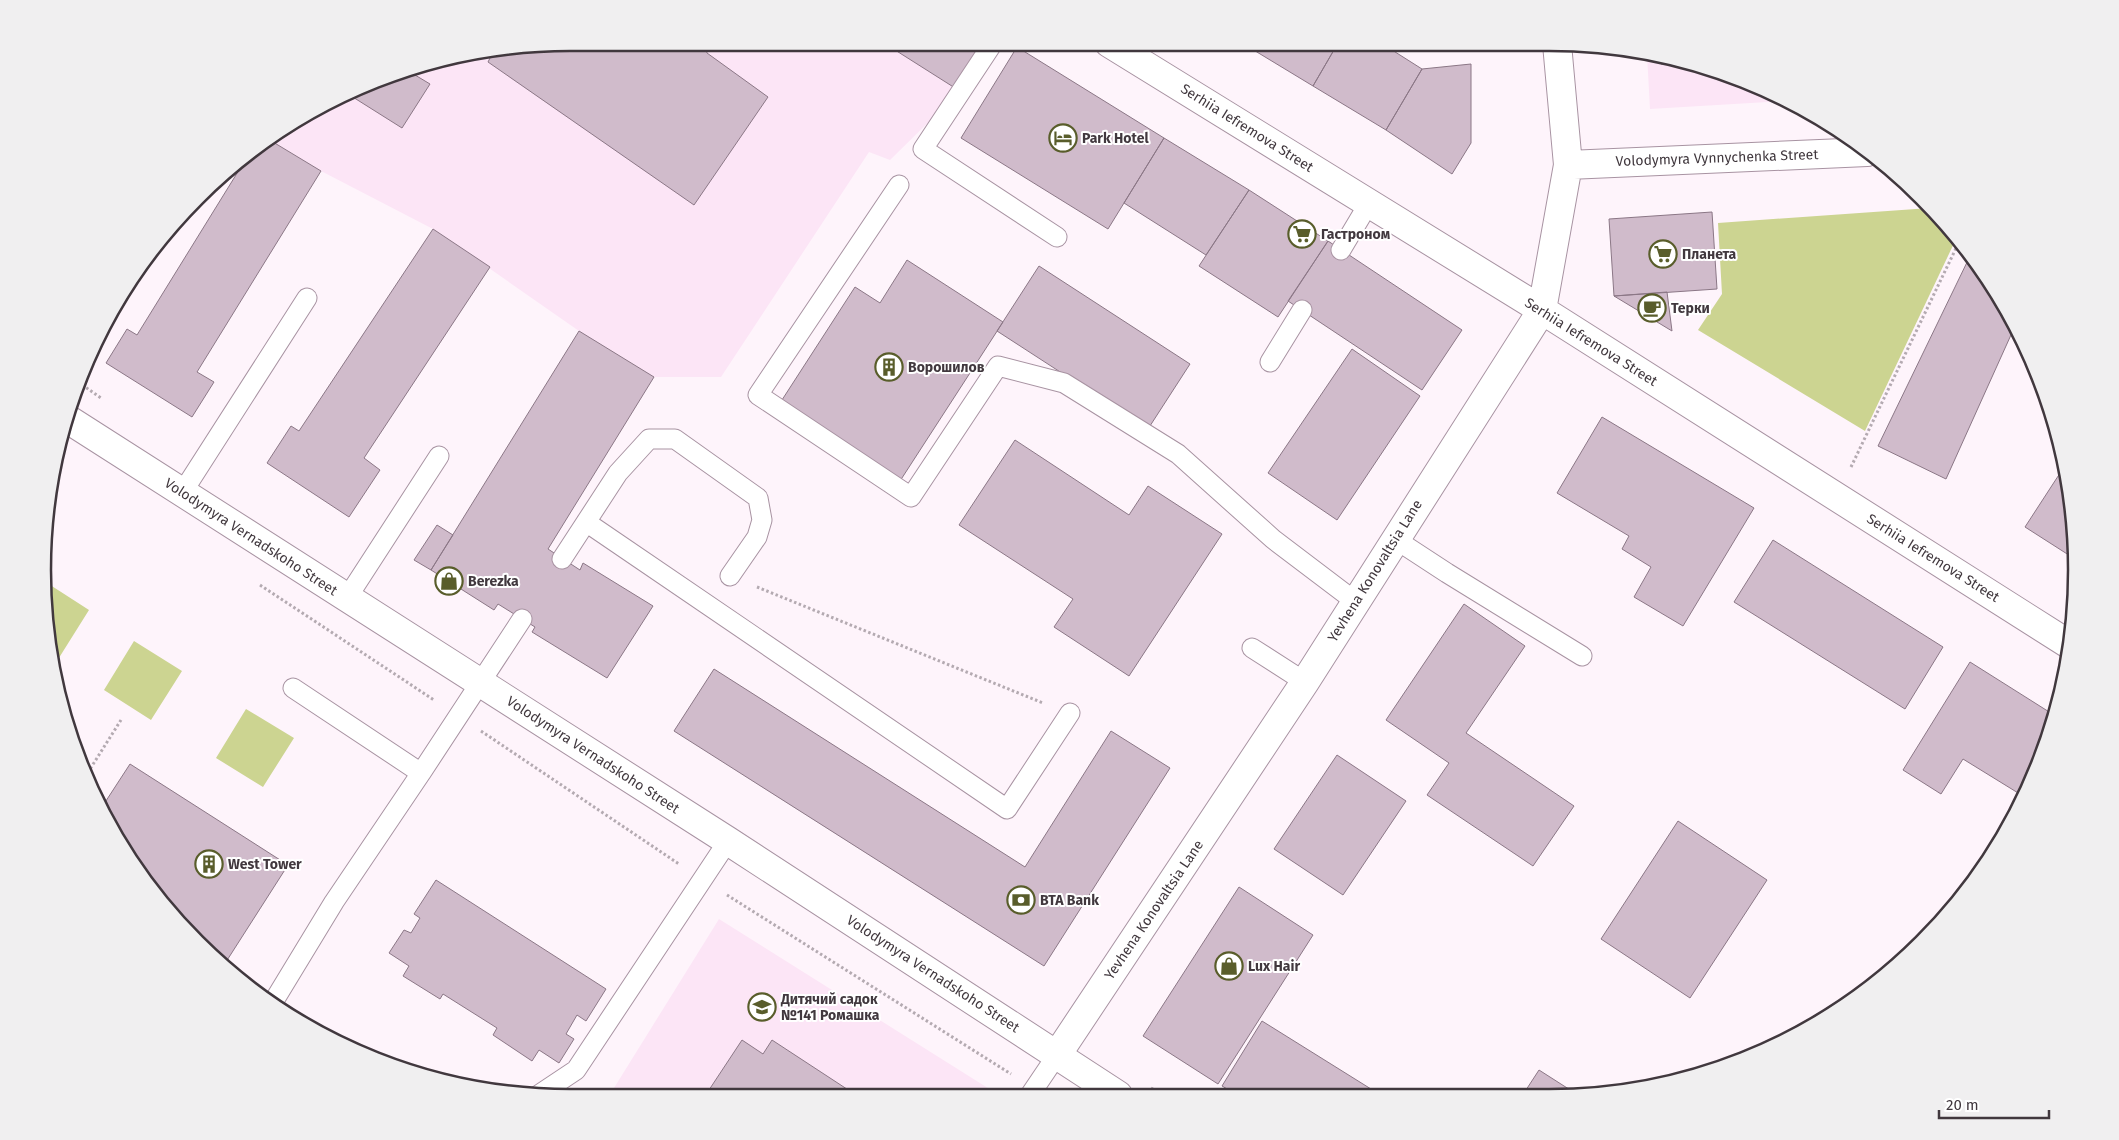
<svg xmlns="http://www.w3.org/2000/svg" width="2119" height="1140" viewBox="0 0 2119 1140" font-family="'Fira Sans',sans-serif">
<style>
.built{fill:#fce5f6}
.green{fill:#ccd491}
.building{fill:#d0bbcb;stroke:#8b7786}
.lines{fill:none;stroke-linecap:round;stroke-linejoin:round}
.lane-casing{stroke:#a893a2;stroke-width:21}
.street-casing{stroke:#a893a2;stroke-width:30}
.secondary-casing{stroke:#a893a2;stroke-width:30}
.path{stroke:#b4aab1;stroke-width:3;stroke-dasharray:2.5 2.5;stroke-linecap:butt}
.lane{stroke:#fff;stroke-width:19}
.street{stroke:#fff;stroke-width:28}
.secondary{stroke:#fff;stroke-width:28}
.labels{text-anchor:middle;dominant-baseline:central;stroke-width:4;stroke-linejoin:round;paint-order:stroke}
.street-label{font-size:14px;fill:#41383e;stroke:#fff}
.poi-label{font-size:14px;font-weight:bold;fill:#41383e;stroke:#fff;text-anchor:start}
.rim{fill:none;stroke:#41383e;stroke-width:2.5}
</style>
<rect width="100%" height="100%" fill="#fef4fb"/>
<!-- built -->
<path class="built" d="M 570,43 L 986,43 L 944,107 L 890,160 L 869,152 L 721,377 L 654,377 L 579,331 L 433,229 L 321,171 L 268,139 L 307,113 L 400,71 L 467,53 Z
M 1647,54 L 1686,61 L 1783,101 L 1650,109 Z
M 719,919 L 999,1095 L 609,1096 Z"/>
<!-- green -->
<path class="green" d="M 1930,208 L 1957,237 L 1865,431 L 1698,330 L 1722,294 L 1718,223 Z
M 44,581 L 89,610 L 57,661 L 52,658 L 44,605 Z
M 134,641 L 182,671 L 151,720 L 104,690 Z
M 246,709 L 294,738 L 263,787 L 216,758 Z"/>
<!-- building -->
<path class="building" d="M 570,42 L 704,43 L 707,53 L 768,97 L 694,205 L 488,62 L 491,56 L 484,51 Z
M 884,43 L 983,43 L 955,88 Z
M 1242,43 L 1338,43 L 1313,86 Z
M 1338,43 L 1381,43 L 1422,69 L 1386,130 L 1313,86 Z
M 1017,47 L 1164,138 L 1108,229 L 961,138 Z
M 1660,56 L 1686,61 L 1689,62 L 1661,64 Z
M 1471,64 L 1471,143 L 1452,174 L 1386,130 L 1422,69 Z
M 405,69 L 430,84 L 402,128 L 348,94 Z
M 1164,138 L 1249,190 L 1206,255 L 1124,203 Z
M 268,139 L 321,171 L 197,372 L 214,382 L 192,417 L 106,363 L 127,329 L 137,335 L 252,149 Z
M 1249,190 L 1328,241 L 1278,317 L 1199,266 Z
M 1712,212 L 1717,289 L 1614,296 L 1609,219 Z
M 433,229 L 490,267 L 364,458 L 380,470 L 349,517 L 267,463 L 291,426 L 299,431 Z
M 1328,241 L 1462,330 L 1422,390 L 1288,301 Z
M 1971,254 L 2015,326 L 1946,479 L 1878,446 Z
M 907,260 L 1003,322 L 900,481 L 780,403 L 855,287 L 880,303 Z
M 1039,266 L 1190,364 L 1148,429 L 997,331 Z
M 1667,292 L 1672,331 L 1614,296 Z
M 579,331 L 654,377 L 548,549 L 580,570 L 583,563 L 653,606 L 607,678 L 532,632 L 535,627 L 498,604 L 494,610 L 431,570 Z
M 1352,349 L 1420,396 L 1337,520 L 1268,473 Z
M 1602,417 L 1754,508 L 1683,626 L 1634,597 L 1651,567 L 1622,549 L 1629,536 L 1557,493 Z
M 1015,440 L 1129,515 L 1148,486 L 1222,534 L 1129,676 L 1054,627 L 1073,599 L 959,525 Z
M 2064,467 L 2075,535 L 2075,559 L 2025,527 Z
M 437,525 L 453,535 L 431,570 L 414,560 Z
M 1773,540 L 1943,647 L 1905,709 L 1734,602 Z
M 1464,604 L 1525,646 L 1466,733 L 1574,806 L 1533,866 L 1427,795 L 1449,763 L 1386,720 Z
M 1970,662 L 2054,715 L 2049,739 L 2023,796 L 1963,759 L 1941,794 L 1903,770 Z
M 714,669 L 1025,867 L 1111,731 L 1170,768 L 1044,966 L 674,731 Z
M 1337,755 L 1406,801 L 1343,895 L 1274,849 Z
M 130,764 L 288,865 L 224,965 L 174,918 L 131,863 L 102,807 Z
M 1678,821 L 1767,880 L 1690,998 L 1601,939 Z
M 436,880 L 606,989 L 586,1021 L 577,1015 L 566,1034 L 574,1039 L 559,1063 L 539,1050 L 532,1061 L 493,1035 L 497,1028 L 443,994 L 440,999 L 403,976 L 409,966 L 389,953 L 404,930 L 411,933 L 420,918 L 414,914 Z
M 1239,887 L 1313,935 L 1218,1084 L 1143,1036 Z
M 1262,1021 L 1379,1094 L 1236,1094 L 1222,1086 Z
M 742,1040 L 763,1054 L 772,1040 L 856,1095 L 705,1096 Z
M 1539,1070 L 1575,1093 L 1524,1093 Z"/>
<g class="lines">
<!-- lane casing -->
<g class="lane-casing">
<path id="lane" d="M 993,43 L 923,149 L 1057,237
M 899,185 L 758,395 L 911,497 L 998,366 L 1064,383 L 1178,454 L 1273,539 L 1356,602
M 1341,250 L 1369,203
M 1270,362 L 1302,310
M 182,493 L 307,298
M 586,522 L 1007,809 L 1070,713
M 1395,539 L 1447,573 L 1582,656
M 562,559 L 618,473 L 649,439 L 675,439 L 758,498 L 762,520 L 757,537 L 730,576
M 347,598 L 439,456
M 1252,648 L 1305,682
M 293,688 L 421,773 L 522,619
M 272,1004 L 334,902 L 421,773
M 1030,1095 L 1057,1055
M 537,1096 L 576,1070 L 728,841"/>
</g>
<!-- street casing -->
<g class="street-casing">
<path id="street" d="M 1109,43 L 1542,310 L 2070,645
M 1568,165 L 1867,152
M 1057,1055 L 1305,682 L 1542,310 L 1568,165 L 1557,44"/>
</g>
<!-- secondary casing -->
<g class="secondary-casing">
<path id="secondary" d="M 66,418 L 728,841 L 1118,1095"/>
</g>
<!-- path -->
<path class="path" d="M 78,382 L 101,398
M 1851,467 L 1960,240
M 260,585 L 434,700
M 757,587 L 1043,703
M 481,731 L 679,864
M 85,777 L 121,720
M 727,895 L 1011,1074
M 1151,1088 L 1161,1094"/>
<!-- lane -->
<use href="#lane" class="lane"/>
<!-- street -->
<use href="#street" class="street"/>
<!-- secondary -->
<use href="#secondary" class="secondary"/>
</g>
<!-- icons -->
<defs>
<g id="hotel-ring" transform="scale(1.4375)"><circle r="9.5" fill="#fff" stroke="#595d2b" stroke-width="1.5"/><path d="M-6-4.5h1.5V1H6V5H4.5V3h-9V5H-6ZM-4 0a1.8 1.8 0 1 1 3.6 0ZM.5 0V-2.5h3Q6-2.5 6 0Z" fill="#595d2b"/></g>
<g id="supermarket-ring" transform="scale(1.4375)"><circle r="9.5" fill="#fff" stroke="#595d2b" stroke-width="1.5"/><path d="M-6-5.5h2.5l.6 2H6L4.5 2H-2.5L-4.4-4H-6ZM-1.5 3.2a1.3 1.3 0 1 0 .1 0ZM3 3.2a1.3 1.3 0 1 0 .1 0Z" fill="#595d2b"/></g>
<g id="cafe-ring" transform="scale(1.4375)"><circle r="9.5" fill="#fff" stroke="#595d2b" stroke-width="1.5"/><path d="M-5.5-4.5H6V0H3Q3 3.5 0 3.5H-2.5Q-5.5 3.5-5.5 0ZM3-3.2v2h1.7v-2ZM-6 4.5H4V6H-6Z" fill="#595d2b"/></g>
<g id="building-ring" transform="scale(1.4375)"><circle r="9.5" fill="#fff" stroke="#595d2b" stroke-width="1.5"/><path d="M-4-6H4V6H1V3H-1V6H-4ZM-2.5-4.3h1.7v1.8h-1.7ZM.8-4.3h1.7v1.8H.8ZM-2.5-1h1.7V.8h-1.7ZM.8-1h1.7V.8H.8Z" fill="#595d2b"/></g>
<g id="shop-ring" transform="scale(1.4375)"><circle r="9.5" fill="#fff" stroke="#595d2b" stroke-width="1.5"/><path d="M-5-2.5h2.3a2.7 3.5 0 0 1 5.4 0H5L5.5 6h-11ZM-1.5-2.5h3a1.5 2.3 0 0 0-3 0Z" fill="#595d2b"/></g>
<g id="bank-ring" transform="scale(1.4375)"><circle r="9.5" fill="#fff" stroke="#595d2b" stroke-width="1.5"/><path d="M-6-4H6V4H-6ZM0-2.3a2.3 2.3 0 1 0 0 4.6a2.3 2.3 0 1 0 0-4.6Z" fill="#595d2b"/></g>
<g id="school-ring" transform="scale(1.4375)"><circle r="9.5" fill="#fff" stroke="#595d2b" stroke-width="1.5"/><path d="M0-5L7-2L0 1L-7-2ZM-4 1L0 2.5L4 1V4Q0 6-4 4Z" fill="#595d2b"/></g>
</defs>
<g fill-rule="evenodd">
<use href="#hotel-ring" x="1063" y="138"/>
<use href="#supermarket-ring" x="1302" y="234"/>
<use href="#supermarket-ring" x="1663" y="254"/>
<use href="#cafe-ring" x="1652" y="308"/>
<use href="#building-ring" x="889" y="367"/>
<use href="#shop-ring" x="449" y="581"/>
<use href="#building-ring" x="209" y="864"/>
<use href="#bank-ring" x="1021" y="900"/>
<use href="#shop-ring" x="1229" y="966"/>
<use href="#school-ring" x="762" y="1007"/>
</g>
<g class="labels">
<!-- street labels -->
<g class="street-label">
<text transform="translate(1247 128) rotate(32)">Serhiia Iefremova Street</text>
<text transform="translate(1717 158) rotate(-2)">Volodymyra Vynnychenka Street</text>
<text transform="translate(1591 342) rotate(32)">Serhiia Iefremova Street</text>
<text transform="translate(251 537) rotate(33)">Volodymyra Vernadskoho Street</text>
<text transform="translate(1933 558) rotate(32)">Serhiia Iefremova Street</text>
<text transform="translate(1375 571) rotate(-58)">Yevhena Konovaltsia Lane</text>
<text transform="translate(593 755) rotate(33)">Volodymyra Vernadskoho Street</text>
<text transform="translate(1154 910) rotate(-56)">Yevhena Konovaltsia Lane</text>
<text transform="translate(933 974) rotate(33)">Volodymyra Vernadskoho Street</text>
</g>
<!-- poi labels -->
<g class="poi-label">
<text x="1082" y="138">Park Hotel</text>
<text x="1321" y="234">Гастроном</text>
<text x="1682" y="254">Планета</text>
<text x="1671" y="308">Терки</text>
<text x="908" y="367">Ворошилов</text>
<text x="468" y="581">Berezka</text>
<text x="228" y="864">West Tower</text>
<text x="1040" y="900">BTA Bank</text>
<text x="1248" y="966">Lux Hair</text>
<text x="781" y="999">Дитячий садок<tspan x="781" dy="16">№141 Ромашка</tspan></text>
</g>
</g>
<!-- crop -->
<path d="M0 0H2119V1140H0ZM570 51H1549A519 519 0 0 1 2068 570V570A519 519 0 0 1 1549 1089H570A519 519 0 0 1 51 570V570A519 519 0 0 1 570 51Z" fill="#f0eff0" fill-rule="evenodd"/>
<path class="rim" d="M570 51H1549A519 519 0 0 1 2068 570V570A519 519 0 0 1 1549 1089H570A519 519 0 0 1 51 570V570A519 519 0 0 1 570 51Z"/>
<!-- scale -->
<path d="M1939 1110v8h110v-8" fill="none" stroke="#41383e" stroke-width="2.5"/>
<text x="1946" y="1110" font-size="15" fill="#41383e" stroke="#ffffff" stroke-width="4" paint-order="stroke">20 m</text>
</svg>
